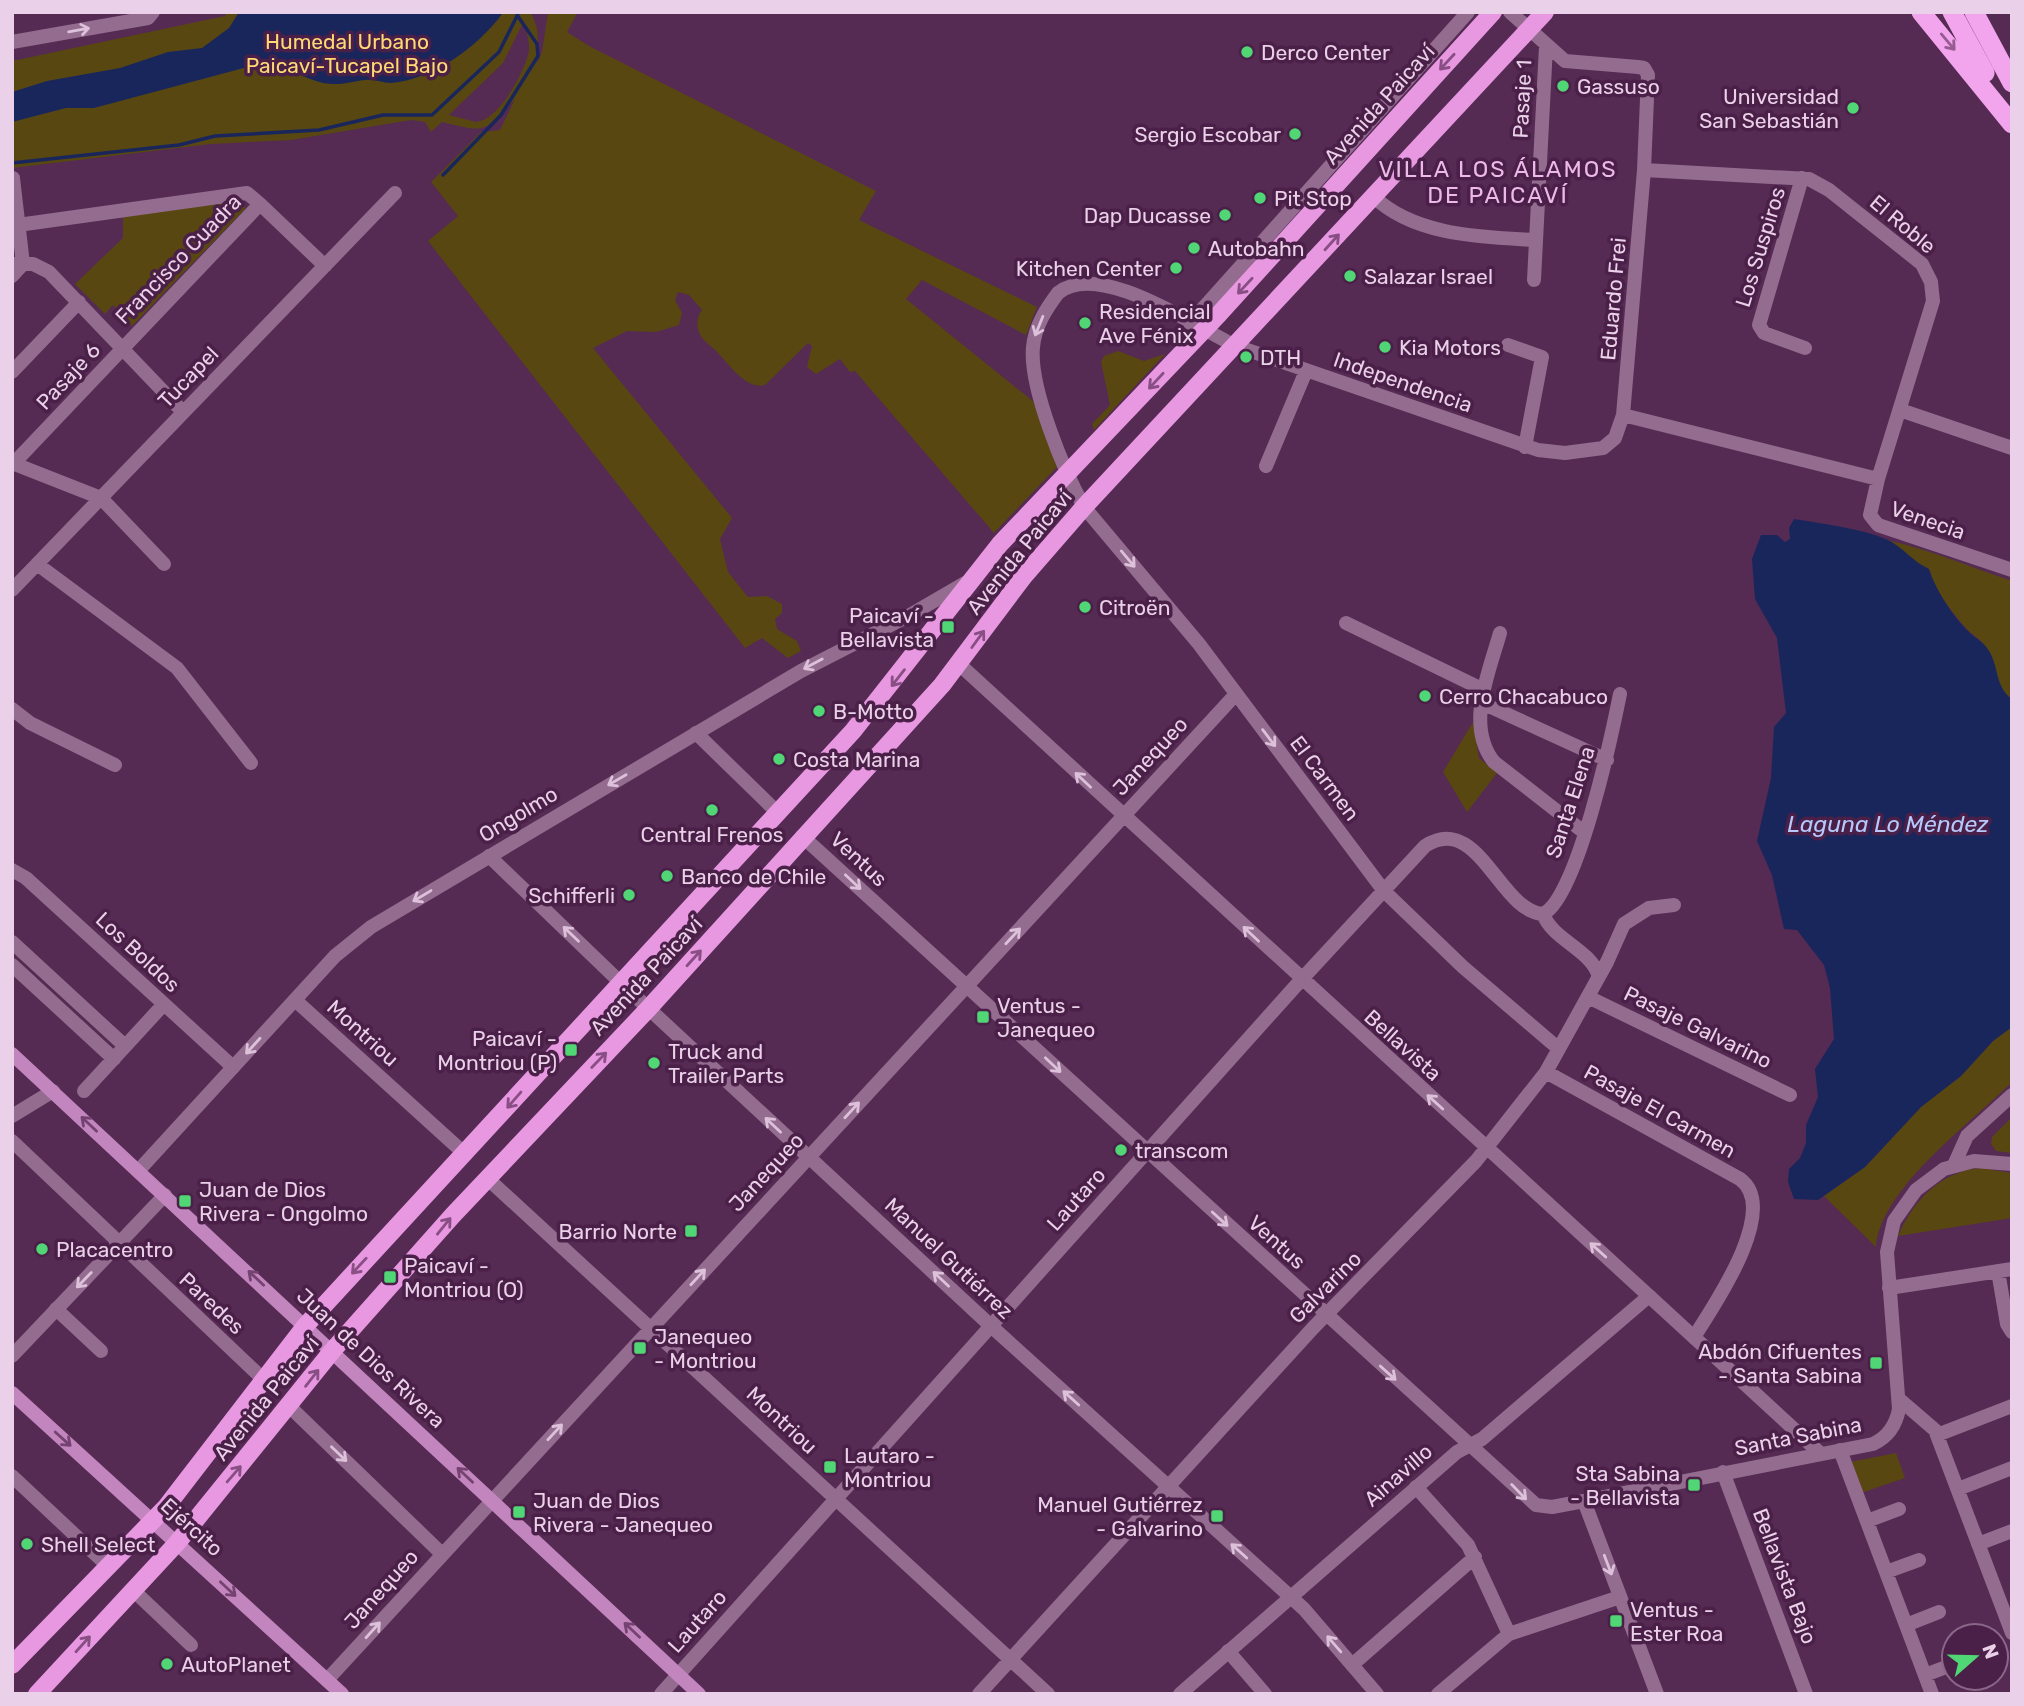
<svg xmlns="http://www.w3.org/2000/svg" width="2024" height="1706" viewBox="0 0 2024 1706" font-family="Rubik,sans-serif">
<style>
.green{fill:#594712;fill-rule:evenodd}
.water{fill:#19265c}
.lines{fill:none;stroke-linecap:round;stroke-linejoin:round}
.stream{stroke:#19265c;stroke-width:3.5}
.minor{stroke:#936c90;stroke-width:14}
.tertiary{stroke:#936c90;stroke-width:14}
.secondary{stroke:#c285be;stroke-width:14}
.primary{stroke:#e798e1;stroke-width:18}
.trunk{stroke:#f2a5ec;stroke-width:19}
.oneway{stroke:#ddc1db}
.oneway2{stroke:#965b92}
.oneway3{stroke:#894f85}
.oneway4{stroke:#744371}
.poi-dot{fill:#50d674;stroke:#4a1f48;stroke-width:2.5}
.labels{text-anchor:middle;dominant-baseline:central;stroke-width:7;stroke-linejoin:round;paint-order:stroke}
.park-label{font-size:21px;fill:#fed974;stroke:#4a1f48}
.poi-label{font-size:21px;fill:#ead0e8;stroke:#4a1f48;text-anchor:start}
.street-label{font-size:21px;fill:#ead0e8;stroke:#4a1f48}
.neighbourhood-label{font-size:23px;letter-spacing:2px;fill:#edb9e9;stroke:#4a1f48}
.water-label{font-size:23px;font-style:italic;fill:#b6c9fd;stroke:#4a1f48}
</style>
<rect width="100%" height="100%" fill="#552a53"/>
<!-- green -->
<path class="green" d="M 227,12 L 531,12 L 537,28 L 539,58 L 535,69 L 542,52 L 548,12 L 578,12 L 567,32 L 589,46 L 876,191 L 859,220 L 1037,307 L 1026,335 L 922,280 L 906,299 L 1034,402 L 1057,467 L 994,533 L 855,371 L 850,372 L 840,359 L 816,374 L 807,367 L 812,346 L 808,343 L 765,385 C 746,390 729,364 717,352 C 712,346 705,343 701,336 C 696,328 696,317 702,310 L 689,295 L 678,292 L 675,300 L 682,313 L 679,325 L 656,332 L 627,331 L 593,348 L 732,518 L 720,539 L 728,572 L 748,597 L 767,596 L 782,604 L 782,613 L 775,619 L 777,629 L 797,641 L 801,651 L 788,658 L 762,638 L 745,648 L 428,241 L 458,216 L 431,182 L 481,132 L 500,130 L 515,99 C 485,131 488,134 442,122 L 431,132 L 425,122 L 411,120 L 291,140 L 211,144 L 12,168 L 12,61 L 225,16 ZM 523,23 C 527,32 531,45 528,55 C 522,75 500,119 476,122 L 449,115 L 503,63 Z
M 238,200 L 246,208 L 132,326 L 113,305 L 105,314 L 75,284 L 123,238 L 123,217 Z
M 1118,351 L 1144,361 L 1165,354 L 1094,430 L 1092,424 L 1110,405 L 1101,362 L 1104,356 Z
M 1886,540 C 1929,549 1970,567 2012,581 L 2012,699 C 1995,687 1996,664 1986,647 C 1981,639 1972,635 1966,628 C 1950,610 1936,592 1929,569 C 1913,562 1901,549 1886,540 Z
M 1473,722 L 1479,758 L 1497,773 L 1467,812 L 1443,772 Z
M 2012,1027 L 2012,1082 C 1971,1123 1880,1189 1876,1247 L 1824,1196 L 1865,1167 L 1921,1107 L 1961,1076 L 1993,1041 Z
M 2012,1117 L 2012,1153 L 1996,1151 L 1991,1144 L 1992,1137 Z
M 1981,1168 L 2012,1173 L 2012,1218 L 1898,1236 C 1913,1201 1941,1171 1981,1168 Z
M 1896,1453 L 1905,1478 L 1861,1493 L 1850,1462 Z"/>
<!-- water -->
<path class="water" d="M 239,12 L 501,12 L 502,14 C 478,47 432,80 391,83 C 382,83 374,79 365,80 C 349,82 340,86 323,83 C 302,78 284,65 263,63 L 94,108 L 66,108 L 12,122 L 12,92 L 47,81 L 120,68 L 168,52 L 202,48 L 229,28 Z
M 1794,519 C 1824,524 1860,528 1888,540 C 1904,548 1913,562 1929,569 C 1935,589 1954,618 1969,632 C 1976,639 1984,642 1989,651 C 1999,667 1995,687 2012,699 L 2012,1027 L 1993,1041 L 1961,1076 L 1921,1107 L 1865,1167 L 1818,1200 L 1794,1199 L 1788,1182 L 1789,1169 L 1800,1158 L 1806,1143 L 1806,1125 L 1818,1097 L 1815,1069 L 1834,1039 L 1830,988 L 1824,965 L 1797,930 L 1784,929 L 1772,875 L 1757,841 L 1771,778 L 1774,727 L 1786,713 L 1777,638 L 1755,599 L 1752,559 L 1761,535 L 1777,535 L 1785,542 L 1790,539 L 1789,528 Z"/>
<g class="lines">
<!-- stream -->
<path class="stream" d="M 12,163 L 179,145 L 215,136 L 319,130 L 383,115 L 432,115 L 499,52 L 519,12
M 443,175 L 501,115 L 538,56 L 537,44 L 517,15"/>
<!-- minor -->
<path class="minor" d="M 12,42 L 148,18 L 153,12
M 1644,170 L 1809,179 L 1829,190 L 1922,264 L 1931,282 L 1933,301 L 1878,479 L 1870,515 L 1878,525 L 2012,570
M 1802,178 L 1759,325 L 1764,333 L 1805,348
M 1373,196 C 1414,236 1482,237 1535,240
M 18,225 L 247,193 L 260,204
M 12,264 L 33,264 L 49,272 L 183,412
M 12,276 L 23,264 L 13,178
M 1534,280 L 1546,46
M 1508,345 L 1542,357 L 1525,447
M 1236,346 L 1538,450 L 1565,453 L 1603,448 L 1615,438 L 1623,415 L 1644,170 L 1648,75 L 1644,68 L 1638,67 L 1565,61 L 1510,12
M 12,372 L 79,302
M 1900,410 L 2012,448
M 1623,415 L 1878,479
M 12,463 L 101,498 L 164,564
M 14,463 L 260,204 L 325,266
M 1266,466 L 1306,371
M 1084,507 L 1199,644 L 1384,891 L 1463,967 L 1559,1049
M 37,564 L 177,668 L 251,763
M 12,590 L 395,193
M 1346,623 L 1484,690
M 1500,633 C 1489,672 1465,726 1494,762 L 1585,833
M 959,664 L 1649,1296
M 1482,703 L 1607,760
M 12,709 L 30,723 L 115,765
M 696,733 L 778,813
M 489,856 L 620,982
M 12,870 L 26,878 L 233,1067
M 1543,914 C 1577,899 1612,734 1620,694
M 1543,914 C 1553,940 1589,949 1598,974
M 12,942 L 125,1046
M 12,965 L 114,1059
M 1588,997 L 1790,1095
M 295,1000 L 465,1154
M 1546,1072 L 1740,1179 C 1781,1209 1713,1307 1694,1337
M 84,1091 L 164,1004
M 12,1116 L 53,1091
M 12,1141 L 262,1378
M 1954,1165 L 1967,1136 L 2012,1095
M 487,1178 L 1048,1694
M 1998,1271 L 2007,1324 L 2012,1332
M 1889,1288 L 2012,1269
M 56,1309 L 101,1351
M 1899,1399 L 1935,1430 L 2012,1633
M 290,1407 L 442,1554
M 1937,1435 L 2012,1406
M 1840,1450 L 1932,1694
M 1723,1472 L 1806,1694
M 12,1476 L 109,1567
M 1416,1487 L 1468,1545 L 1509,1634
M 1958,1489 L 2012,1468
M 1867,1521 L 1899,1509
M 1978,1544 L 2012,1531
M 1886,1572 L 1919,1560
M 133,1590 L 191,1645
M 1906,1625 L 1939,1612
M 1228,1651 L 1265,1694
M 1352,1665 L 1475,1557
M 1925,1675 L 1954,1664
M 327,1680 L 1236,694
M 661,1694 L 1301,980 L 1425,846 C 1478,811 1500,912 1543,914
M 979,1694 L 1313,1328 L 1476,1161 L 1546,1072 L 1607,962 L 1624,924 L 1649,908 L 1674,905
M 1438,1694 L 1509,1634 L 1620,1597"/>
<!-- tertiary -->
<path class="tertiary" d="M 1190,323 L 1468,12
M 1084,507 C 1064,471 1029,387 1033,347 C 1035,326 1046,309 1058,293 C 1099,259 1197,328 1236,346
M 802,836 L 1536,1505 L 1552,1507 L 1584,1501 L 1873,1444 C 1888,1437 1896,1425 1899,1409 L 1887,1252 L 1894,1221 L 1916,1190 L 1944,1169 L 1974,1161 L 2012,1164
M 620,982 L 991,1326 L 1304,1609 L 1377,1694
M 139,1170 L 335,956 L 371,927 L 801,671 L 910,615 L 965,583
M 12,1356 L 165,1195
M 1584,1501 L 1657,1694
M 1180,1694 L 1457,1452 L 1482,1439 L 1649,1296 L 1821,1454"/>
<!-- secondary -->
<path class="secondary" d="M 12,1054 L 699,1694
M 12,1393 L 342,1694"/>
<!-- primary -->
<path class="primary" d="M 12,1665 L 166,1507 L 306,1325 L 853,731 L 1000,544 L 1219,314 L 1493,12
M 37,1694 L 177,1543 L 333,1350 L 453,1215 L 648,1009 L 942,685 L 1024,576 L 1084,507 L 1545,12"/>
<!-- trunk -->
<path class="trunk" d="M 1921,12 L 2012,124
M 1952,12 L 1985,73
M 1974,12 L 2012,83"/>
</g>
<!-- one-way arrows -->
<defs><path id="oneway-shaft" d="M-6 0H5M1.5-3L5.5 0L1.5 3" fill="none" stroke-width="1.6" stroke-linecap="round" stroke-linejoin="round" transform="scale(1.75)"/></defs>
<g class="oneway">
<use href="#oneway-shaft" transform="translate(79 30) rotate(-10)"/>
<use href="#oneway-shaft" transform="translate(1039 326) rotate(112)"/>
<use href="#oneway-shaft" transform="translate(1128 559) rotate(50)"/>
<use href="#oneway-shaft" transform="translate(813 664) rotate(152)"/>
<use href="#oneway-shaft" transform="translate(1269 738) rotate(53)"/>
<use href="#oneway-shaft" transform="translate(617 780) rotate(150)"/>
<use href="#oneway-shaft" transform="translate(1083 780) rotate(-137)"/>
<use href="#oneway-shaft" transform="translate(853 882) rotate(43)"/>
<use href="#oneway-shaft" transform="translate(422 896) rotate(149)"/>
<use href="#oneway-shaft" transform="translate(571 934) rotate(-136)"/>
<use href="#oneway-shaft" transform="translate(1251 934) rotate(-137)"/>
<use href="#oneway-shaft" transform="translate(1013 936) rotate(-47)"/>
<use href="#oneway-shaft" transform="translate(253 1046) rotate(132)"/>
<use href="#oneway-shaft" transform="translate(1053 1065) rotate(43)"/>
<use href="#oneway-shaft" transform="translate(1435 1102) rotate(-138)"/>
<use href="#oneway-shaft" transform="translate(852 1110) rotate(-47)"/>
<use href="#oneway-shaft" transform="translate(773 1125) rotate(-137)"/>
<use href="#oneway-shaft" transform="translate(1220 1219) rotate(42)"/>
<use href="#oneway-shaft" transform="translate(1598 1250) rotate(-138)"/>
<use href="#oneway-shaft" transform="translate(698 1277) rotate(-47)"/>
<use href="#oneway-shaft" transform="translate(941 1279) rotate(-137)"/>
<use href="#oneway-shaft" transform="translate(84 1280) rotate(134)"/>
<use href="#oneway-shaft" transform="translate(1388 1373) rotate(42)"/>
<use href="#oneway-shaft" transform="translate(1071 1398) rotate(-138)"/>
<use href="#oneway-shaft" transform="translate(555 1432) rotate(-47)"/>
<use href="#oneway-shaft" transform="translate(339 1454) rotate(44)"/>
<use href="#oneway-shaft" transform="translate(1519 1492) rotate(46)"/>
<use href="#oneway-shaft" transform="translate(1239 1551) rotate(-138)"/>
<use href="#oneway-shaft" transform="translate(1608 1565) rotate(69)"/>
<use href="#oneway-shaft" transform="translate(373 1630) rotate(-48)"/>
<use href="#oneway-shaft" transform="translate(1334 1644) rotate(-131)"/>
</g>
<use class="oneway2" href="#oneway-shaft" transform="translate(1948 42) rotate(50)"/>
<g class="oneway3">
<use href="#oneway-shaft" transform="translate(1447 62) rotate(133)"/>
<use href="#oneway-shaft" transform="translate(1332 242) rotate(-48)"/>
<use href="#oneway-shaft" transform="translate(1245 286) rotate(133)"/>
<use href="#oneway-shaft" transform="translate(1156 381) rotate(133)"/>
<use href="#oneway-shaft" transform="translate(978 639) rotate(-54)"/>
<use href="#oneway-shaft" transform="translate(898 678) rotate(128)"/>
<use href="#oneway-shaft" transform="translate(694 958) rotate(-48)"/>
<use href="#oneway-shaft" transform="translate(599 1060) rotate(-46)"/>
<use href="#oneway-shaft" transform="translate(514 1100) rotate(131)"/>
<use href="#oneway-shaft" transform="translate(444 1226) rotate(-51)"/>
<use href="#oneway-shaft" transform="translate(359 1266) rotate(133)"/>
<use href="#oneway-shaft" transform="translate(312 1378) rotate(-52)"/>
<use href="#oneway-shaft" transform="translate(234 1474) rotate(-49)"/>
<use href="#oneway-shaft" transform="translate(83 1644) rotate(-48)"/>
</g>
<g class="oneway4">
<use href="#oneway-shaft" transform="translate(89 1124) rotate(-137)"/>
<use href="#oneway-shaft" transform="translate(256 1278) rotate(-137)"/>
<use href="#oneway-shaft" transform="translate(63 1439) rotate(42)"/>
<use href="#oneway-shaft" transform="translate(465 1475) rotate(-137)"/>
<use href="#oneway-shaft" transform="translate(228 1589) rotate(43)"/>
<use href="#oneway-shaft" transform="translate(632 1630) rotate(-137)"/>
</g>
<!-- markers -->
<g class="poi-dot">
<circle cx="1247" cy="52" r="7"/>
<circle cx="1563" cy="86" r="7"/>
<circle cx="1853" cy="108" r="7"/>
<circle cx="1295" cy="134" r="7"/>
<circle cx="1260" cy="198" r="7"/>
<circle cx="1225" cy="215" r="7"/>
<circle cx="1194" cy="248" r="7"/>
<circle cx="1176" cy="268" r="7"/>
<circle cx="1350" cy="276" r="7"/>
<circle cx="1085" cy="323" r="7"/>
<circle cx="1385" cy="347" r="7"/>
<circle cx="1246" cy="357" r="7"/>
<circle cx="1085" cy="607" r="7"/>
<rect x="941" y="620" width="14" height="14" rx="3.5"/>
<circle cx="1425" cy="696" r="7"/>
<circle cx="819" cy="711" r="7"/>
<circle cx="779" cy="759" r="7"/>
<circle cx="712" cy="810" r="7"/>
<circle cx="667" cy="876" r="7"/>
<circle cx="629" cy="895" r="7"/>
<rect x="976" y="1010" width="14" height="14" rx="3.5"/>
<rect x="564" y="1043" width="14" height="14" rx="3.5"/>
<circle cx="654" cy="1063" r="7"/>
<circle cx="1121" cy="1150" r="7"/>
<rect x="178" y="1194" width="14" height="14" rx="3.5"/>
<rect x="684" y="1224" width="14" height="14" rx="3.5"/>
<circle cx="42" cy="1249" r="7"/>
<rect x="383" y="1270" width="14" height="14" rx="3.5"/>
<rect x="633" y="1341" width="14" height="14" rx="3.5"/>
<rect x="1869" y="1356" width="14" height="14" rx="3.5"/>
<rect x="823" y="1460" width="14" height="14" rx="3.5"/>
<rect x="1687" y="1478" width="14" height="14" rx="3.5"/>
<rect x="512" y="1505" width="14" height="14" rx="3.5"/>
<rect x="1210" y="1509" width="14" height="14" rx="3.5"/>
<circle cx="27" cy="1544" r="7"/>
<rect x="1609" y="1614" width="14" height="14" rx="3.5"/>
<circle cx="167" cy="1664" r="7"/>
</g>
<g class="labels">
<!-- park labels -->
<g class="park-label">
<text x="347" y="41">Humedal Urbano<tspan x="347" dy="24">Paicaví-Tucapel Bajo</tspan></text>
</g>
<!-- poi labels -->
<g class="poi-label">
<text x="1261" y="52">Derco Center</text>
<text x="1577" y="86">Gassuso</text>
<text x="1839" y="96" text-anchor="end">Universidad<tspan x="1839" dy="24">San Sebastián</tspan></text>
<text x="1281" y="134" text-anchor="end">Sergio Escobar</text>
<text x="1274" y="198">Pit Stop</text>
<text x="1211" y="215" text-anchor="end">Dap Ducasse</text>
<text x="1208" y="248">Autobahn</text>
<text x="1162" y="268" text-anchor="end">Kitchen Center</text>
<text x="1364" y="276">Salazar Israel</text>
<text x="1099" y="311">Residencial<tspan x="1099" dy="24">Ave Fénix</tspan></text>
<text x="1399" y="347">Kia Motors</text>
<text x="1260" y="357">DTH</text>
<text x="1099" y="607">Citroën</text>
<text x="934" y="615" text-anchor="end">Paicaví -<tspan x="934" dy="24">Bellavista</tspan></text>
<text x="1439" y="696">Cerro Chacabuco</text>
<text x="833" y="711">B-Motto</text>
<text x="793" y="759">Costa Marina</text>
<text x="712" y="834" text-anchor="middle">Central Frenos</text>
<text x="681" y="876">Banco de Chile</text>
<text x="615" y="895" text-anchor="end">Schifferli</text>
<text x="997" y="1005">Ventus -<tspan x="997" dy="24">Janequeo</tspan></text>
<text x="557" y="1038" text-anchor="end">Paicaví -<tspan x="557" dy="24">Montriou (P)</tspan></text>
<text x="668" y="1051">Truck and<tspan x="668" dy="24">Trailer Parts</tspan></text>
<text x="1135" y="1150">transcom</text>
<text x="199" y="1189">Juan de Dios<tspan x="199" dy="24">Rivera - Ongolmo</tspan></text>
<text x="677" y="1231" text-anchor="end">Barrio Norte</text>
<text x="56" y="1249">Placacentro</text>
<text x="404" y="1265">Paicaví -<tspan x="404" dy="24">Montriou (O)</tspan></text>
<text x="654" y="1336">Janequeo<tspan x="654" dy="24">- Montriou</tspan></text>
<text x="1862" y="1351" text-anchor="end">Abdón Cifuentes<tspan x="1862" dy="24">- Santa Sabina</tspan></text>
<text x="844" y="1455">Lautaro -<tspan x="844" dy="24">Montriou</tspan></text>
<text x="1680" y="1473" text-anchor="end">Sta Sabina<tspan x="1680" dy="24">- Bellavista</tspan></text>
<text x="533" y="1500">Juan de Dios<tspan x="533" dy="24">Rivera - Janequeo</tspan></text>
<text x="1203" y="1504" text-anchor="end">Manuel Gutiérrez<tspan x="1203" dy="24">- Galvarino</tspan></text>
<text x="41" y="1544">Shell Select</text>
<text x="1630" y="1609">Ventus -<tspan x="1630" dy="24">Ester Roa</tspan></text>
<text x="181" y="1664">AutoPlanet</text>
</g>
<!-- street labels -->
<g class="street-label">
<text transform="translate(1522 99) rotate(-87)">Pasaje 1</text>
<text transform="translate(1379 104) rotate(-48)">Avenida Paicaví</text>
<text transform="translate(1903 224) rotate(40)">El Roble</text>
<text transform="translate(1760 247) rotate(-73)">Los Suspiros</text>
<text transform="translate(178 259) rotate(-46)">Francisco Cuadra</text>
<text transform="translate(1613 299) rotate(-85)">Eduardo Frei</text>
<text transform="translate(68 376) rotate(-47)">Pasaje 6</text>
<text transform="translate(188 377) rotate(-46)">Tucapel</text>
<text transform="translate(1403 382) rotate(19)">Independencia</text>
<text transform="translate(1928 520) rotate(19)">Venecia</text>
<text transform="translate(1019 552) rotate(-51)">Avenida Paicaví</text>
<text transform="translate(1150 756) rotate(-47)">Janequeo</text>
<text transform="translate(1325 778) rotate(53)">El Carmen</text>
<text transform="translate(1570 802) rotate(-72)">Santa Elena</text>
<text transform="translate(518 814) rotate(-31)">Ongolmo</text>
<text transform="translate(859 859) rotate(43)">Ventus</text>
<text transform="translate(138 952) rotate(43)">Los Boldos</text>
<text transform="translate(646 976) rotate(-47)">Avenida Paicaví</text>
<text transform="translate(1698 1027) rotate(26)">Pasaje Galvarino</text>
<text transform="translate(363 1033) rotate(42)">Montriou</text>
<text transform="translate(1403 1045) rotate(42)">Bellavista</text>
<text transform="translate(1660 1111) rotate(29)">Pasaje El Carmen</text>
<text transform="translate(766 1172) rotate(-47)">Janequeo</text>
<text transform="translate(1076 1199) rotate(-48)">Lautaro</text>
<text transform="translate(1277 1242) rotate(42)">Ventus</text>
<text transform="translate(949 1258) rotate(43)">Manuel Gutiérrez</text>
<text transform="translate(1325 1287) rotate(-45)">Galvarino</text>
<text transform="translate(212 1303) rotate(43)">Paredes</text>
<text transform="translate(371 1358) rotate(43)">Juan de Dios Rivera</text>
<text transform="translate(266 1398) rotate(-51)">Avenida Paicaví</text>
<text transform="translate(782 1420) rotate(43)">Montriou</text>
<text transform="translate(1798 1436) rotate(-11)">Santa Sabina</text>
<text transform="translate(1398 1475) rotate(-41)">Ainavillo</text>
<text transform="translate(192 1527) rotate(42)">Ejército</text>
<text transform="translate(1785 1576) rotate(69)">Bellavista Bajo</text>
<text transform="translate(381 1589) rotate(-48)">Janequeo</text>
<text transform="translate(697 1621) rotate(-48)">Lautaro</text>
</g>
<!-- neighbourhood labels -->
<g class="neighbourhood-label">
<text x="1498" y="169">VILLA LOS ÁLAMOS<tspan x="1498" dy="26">DE PAICAVÍ</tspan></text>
</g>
<!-- water labels -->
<g class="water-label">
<text x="1888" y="824">Laguna Lo Méndez</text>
</g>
</g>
<!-- border -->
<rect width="2024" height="1706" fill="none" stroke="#ead0e8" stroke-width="28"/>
<!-- north arrow -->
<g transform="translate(1975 1657) rotate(70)"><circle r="33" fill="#4a1f48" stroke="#8a6688" stroke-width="2"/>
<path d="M0-5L12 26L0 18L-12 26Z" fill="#50d674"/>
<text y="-10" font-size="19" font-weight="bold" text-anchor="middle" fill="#ead0e8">N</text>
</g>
</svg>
